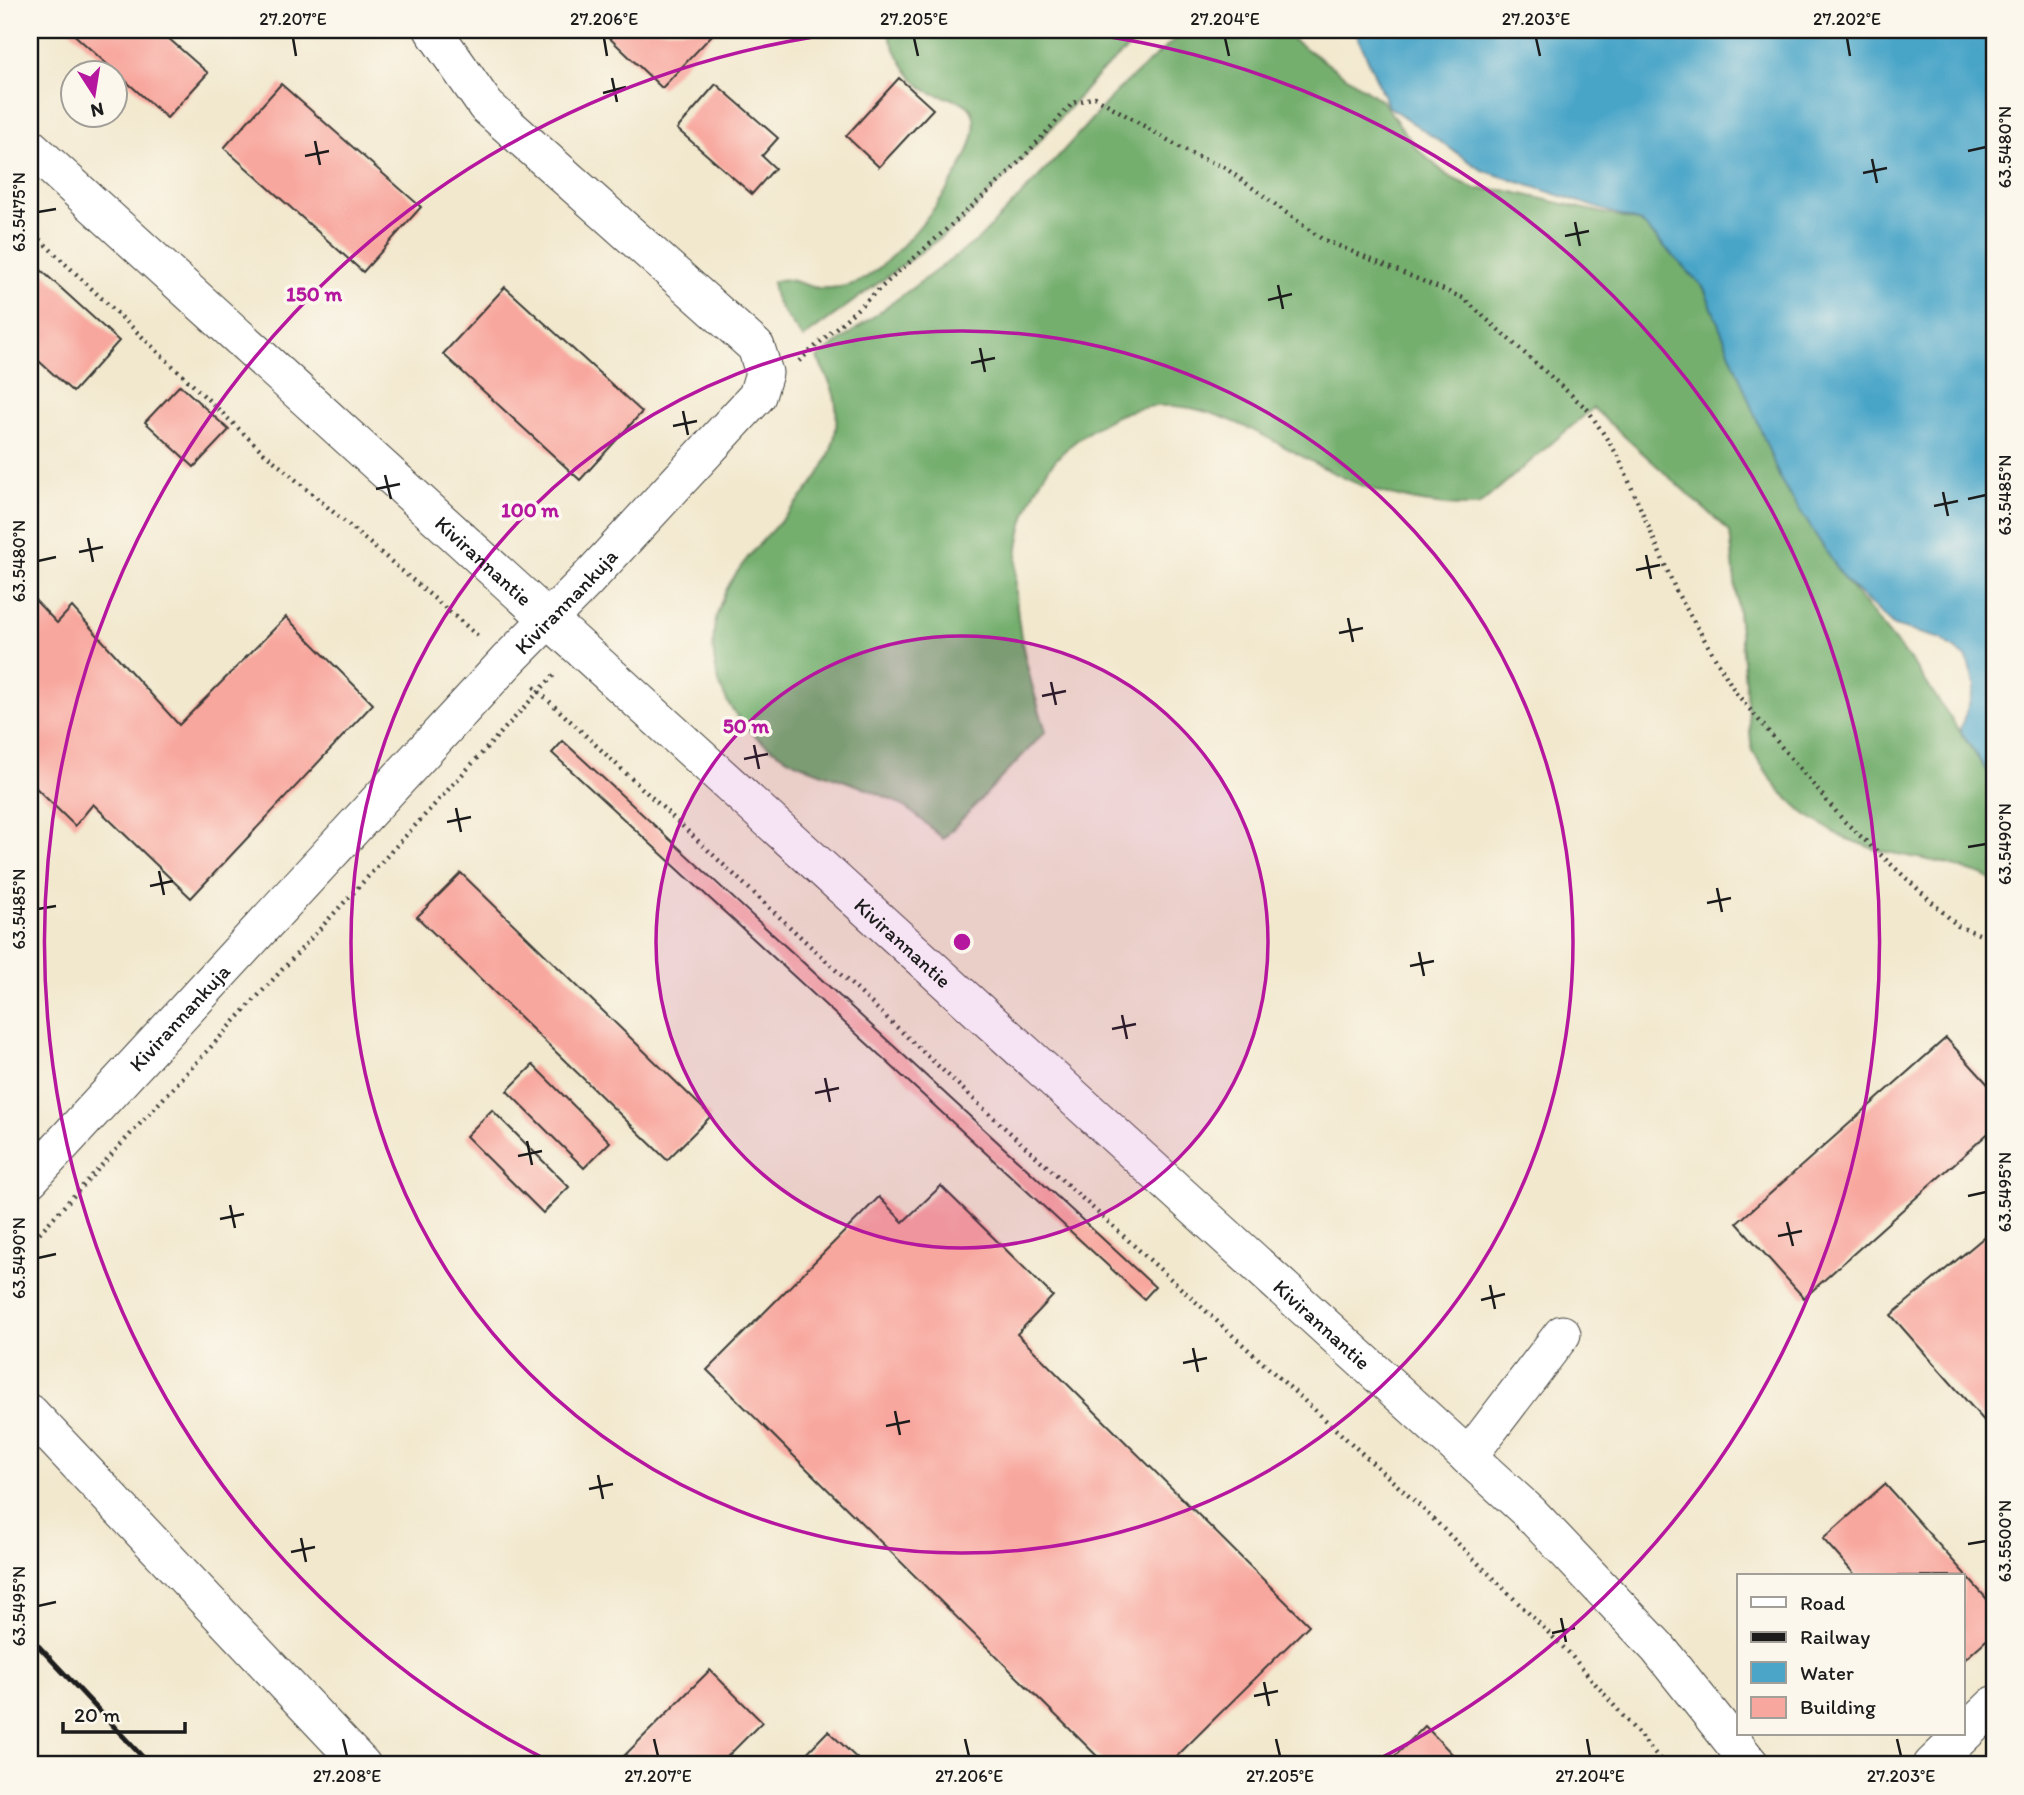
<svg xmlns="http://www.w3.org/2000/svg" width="2024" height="1795" viewBox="0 0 2024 1795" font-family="Itim,sans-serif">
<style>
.forest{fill:#75af6e;stroke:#486645;stroke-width:2}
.water{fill:#4aa5c8;stroke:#336072;stroke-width:2}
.building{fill:#f8a79e}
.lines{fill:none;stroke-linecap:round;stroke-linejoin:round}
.street-casing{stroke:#3c3b37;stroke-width:39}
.path{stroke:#3c3b37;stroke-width:4.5;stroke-dasharray:2 5;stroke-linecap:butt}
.street{stroke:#fff;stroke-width:37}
.rail{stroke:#1c1c1c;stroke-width:5}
.ticks{fill:none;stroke:#1c1c1c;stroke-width:2.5}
.ring{fill:none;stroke:#b5179e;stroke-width:3.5}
.labels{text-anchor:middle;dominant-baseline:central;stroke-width:7;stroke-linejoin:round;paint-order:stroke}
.street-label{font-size:21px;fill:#1c1c1c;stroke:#fbf7ec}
.centre{fill:#b5179e;stroke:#fbf7ec;stroke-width:3.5}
.ring-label{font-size:21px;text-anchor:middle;font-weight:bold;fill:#b5179e;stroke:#fbf7ec;stroke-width:7;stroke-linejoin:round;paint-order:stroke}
.neatline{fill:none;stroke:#1c1c1c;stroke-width:2.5}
.ticks-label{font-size:18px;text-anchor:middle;fill:#1c1c1c}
</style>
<rect width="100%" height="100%" fill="#fbf7ec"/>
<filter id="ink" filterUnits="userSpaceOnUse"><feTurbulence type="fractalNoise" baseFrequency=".0143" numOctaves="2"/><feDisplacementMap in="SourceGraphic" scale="14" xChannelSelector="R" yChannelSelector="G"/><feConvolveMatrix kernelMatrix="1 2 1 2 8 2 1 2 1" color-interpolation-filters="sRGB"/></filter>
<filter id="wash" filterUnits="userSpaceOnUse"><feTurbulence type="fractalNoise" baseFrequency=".00686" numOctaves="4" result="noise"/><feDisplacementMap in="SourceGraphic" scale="28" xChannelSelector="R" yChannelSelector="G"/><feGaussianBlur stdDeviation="1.57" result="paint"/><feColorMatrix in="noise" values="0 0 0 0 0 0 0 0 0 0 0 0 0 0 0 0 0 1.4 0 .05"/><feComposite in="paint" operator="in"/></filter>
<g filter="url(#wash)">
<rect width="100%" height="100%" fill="#f2e8ce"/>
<!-- forest -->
<path class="forest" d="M 887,30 L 1149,30 L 1099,74 L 1037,144 L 962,222 L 803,338 C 792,323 770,301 773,282 C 787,274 804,287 819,288 C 832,289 844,287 856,283 C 893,268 988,155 973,114 C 967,95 937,100 923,88 C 905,73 895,51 887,30 Z
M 1179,30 L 1279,30 L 1383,102 L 1417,149 L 1448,176 L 1475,189 L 1504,190 L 1641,222 L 1704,288 L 1731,352 L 1844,579 L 1915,666 L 1986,770 L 1994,776 L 1994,882 L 1982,875 L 1943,863 L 1877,850 L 1842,837 L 1805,814 L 1779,790 L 1752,751 L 1730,532 L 1593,408 L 1478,506 C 1441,507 1403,500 1369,488 C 1285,459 1196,368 1103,423 C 1080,436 1059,452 1044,475 C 995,555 1019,648 1046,731 L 943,839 C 927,824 912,810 892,800 C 843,775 792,772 750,731 C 736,717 725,701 719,682 C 680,549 848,515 836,407 C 835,389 825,373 817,358 L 979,239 L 1055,160 L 1117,91 L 1176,38 Z"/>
<!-- water -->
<path class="water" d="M 1355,30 L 1994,30 L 1994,776 L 1986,770 L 1960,730 L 1975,686 L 1967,658 L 1941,639 L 1894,626 L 1844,579 L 1781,481 L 1704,288 L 1641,222 L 1482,170 L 1388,106 Z"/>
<g id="blocks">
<!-- building -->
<path class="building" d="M 69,30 L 159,30 L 208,73 L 167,118 Z
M 601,30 L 710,30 L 714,33 L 662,88 Z
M 899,78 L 933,109 L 879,167 L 846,136 Z
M 281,84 L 421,207 L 363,272 L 224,148 Z
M 716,84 L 778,138 L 762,156 L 775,168 L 752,194 L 677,129 Z
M 30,260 L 119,341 L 73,392 L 30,353 Z
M 505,287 L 642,412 L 580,480 L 443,354 Z
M 180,385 L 229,430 L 194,467 L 145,422 Z
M 30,595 L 57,623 L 72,607 L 179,725 L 286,617 L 373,704 L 191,898 L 93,804 L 75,826 L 30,782 Z
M 563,741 L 1155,1287 L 1144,1299 L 552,753 Z
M 461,873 L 711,1116 L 667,1160 L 417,917 Z
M 1946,1038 L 1994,1091 L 1994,1128 L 1804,1298 L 1737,1223 Z
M 533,1065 L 610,1142 L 584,1168 L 507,1091 Z
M 492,1110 L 569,1187 L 543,1213 L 466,1136 Z
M 941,1186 L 1053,1296 L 1017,1334 L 1309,1625 L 1168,1765 L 1106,1765 L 707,1370 L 879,1197 L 903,1222 Z
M 1994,1229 L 1994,1432 L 1891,1315 Z
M 1885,1484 L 1994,1607 L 1994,1633 L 1963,1661 L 1963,1576 L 1856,1576 L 1823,1539 Z
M 710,1670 L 762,1722 L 719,1765 L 615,1765 Z
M 1425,1726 L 1463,1765 L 1386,1765 Z
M 828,1731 L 864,1765 L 799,1765 L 797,1763 Z"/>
</g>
</g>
<g filter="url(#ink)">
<use href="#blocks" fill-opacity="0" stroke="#3c3b37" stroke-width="2"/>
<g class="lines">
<!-- street casing -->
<g class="street-casing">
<g id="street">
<path id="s1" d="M 30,147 L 1530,1513 L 1658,1648 L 1751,1765"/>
<path id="s2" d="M 30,1179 L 507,661 L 587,580 L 757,396 L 764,373 L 756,347 L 486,106 L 433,30"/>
<path d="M 30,1413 L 362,1765"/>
<path d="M 1468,1457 L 1562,1334"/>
<path d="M 1932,1765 L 1994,1705"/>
</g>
</g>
<!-- path -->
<path class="path" d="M 30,230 L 261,450 L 478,636
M 799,361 L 1008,174 L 1073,103 L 1095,97 L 1193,155 L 1224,167 L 1322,239 L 1463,298 L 1588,410 L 1618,456 L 1677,593 L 1736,693 L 1844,821 L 1958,926 L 1994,940
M 534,687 L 983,1108 L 1421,1507 L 1569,1653 L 1665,1765
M 30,1243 L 554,675"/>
<!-- street -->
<use href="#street" class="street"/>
<!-- rail -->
<path class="rail" d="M 30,1637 L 150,1765"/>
</g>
</g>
<!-- ticks -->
<path class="ticks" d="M 293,38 L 296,56M 604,38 L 607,56M 914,38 L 918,56M 1225,38 L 1229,56M 1536,38 L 1540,56M 1847,38 L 1850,56M 612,78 L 617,102M 603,93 L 626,87M 315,141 L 320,165M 1968,151 L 1986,147M 305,156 L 329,151M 1872,159 L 1877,183M 1863,173 L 1887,168M 38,212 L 56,209M 1575,222 L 1580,246M 1565,236 L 1589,231M 1278,285 L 1283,309M 1268,300 L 1292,294M 980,348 L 985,372M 971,363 L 995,358M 683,411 L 688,435M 673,426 L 697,421M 385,475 L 391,499M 376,489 L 400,484M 1943,492 L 1948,516M 1968,499 L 1986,495M 1934,506 L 1958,501M 88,538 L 93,562M 79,552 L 103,547M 1646,555 L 1651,579M 38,561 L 56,557M 1636,570 L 1660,565M 1348,618 L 1353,642M 1339,633 L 1363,628M 1051,682 L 1056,705M 1042,696 L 1066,691M 754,745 L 759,769M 744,759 L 768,754M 456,808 L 461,832M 447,822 L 471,817M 1968,847 L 1986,844M 159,871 L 164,895M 150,886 L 173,881M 1717,888 L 1722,912M 1707,903 L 1731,898M 38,909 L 56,906M 1419,952 L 1424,976M 1410,966 L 1434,961M 1122,1015 L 1127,1039M 1112,1029 L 1136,1024M 825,1078 L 830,1102M 815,1093 L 839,1088M 527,1141 L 532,1165M 518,1156 L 542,1151M 1968,1196 L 1986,1192M 230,1205 L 235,1228M 220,1219 L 244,1214M 1787,1222 L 1793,1246M 1778,1236 L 1802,1231M 38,1258 L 56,1254M 1490,1285 L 1495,1309M 1481,1300 L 1505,1294M 1193,1348 L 1198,1372M 1183,1363 L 1207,1358M 895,1411 L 900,1435M 886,1426 L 910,1421M 598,1475 L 603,1499M 589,1489 L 613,1484M 301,1538 L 306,1562M 1968,1544 L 1986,1541M 291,1552 L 315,1547M 38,1606 L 56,1602M 1561,1618 L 1566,1642M 1552,1633 L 1575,1628M 1264,1682 L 1269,1706M 1254,1696 L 1278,1691M 343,1739 L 347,1756M 654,1739 L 658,1756M 965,1739 L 969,1756M 1276,1739 L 1280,1756M 1587,1739 L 1590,1756M 1897,1739 L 1901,1756"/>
<!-- distance rings -->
<circle cx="962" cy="942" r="306" fill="#b5179e" fill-opacity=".12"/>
<g class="ring">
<circle cx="962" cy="942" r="306"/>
<circle cx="962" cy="942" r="611"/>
<path d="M553 1763A917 917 0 0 1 866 30M1058 30A917 917 0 0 1 1371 1763"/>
</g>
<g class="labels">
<!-- street labels -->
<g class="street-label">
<text stroke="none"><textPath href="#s1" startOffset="614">Kivirannantie</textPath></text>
<text stroke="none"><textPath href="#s2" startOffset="788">Kivirannankuja</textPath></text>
<text stroke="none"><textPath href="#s1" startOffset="1181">Kivirannantie</textPath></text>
<text stroke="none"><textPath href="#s2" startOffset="220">Kivirannankuja</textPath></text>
<text stroke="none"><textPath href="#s1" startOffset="1748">Kivirannantie</textPath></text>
</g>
</g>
<circle cx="962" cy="942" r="10" class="centre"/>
<g class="ring-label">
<text x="314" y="301">150 m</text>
<text x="530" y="517">100 m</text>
<text x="746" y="733">50 m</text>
</g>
<!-- margin -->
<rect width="2024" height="1795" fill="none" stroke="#fbf7ec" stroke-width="77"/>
<!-- legend -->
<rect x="1737" y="1574" width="228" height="161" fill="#fbf7ec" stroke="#a29f99" stroke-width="2"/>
<rect x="1751" y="1597" width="35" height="10" fill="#ffffff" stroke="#a29f99" stroke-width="2"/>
<text x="1800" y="1610" font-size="21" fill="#1c1c1c">Road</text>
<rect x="1751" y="1632" width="35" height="10" fill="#1c1c1c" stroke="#a29f99" stroke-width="2"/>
<text x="1800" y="1644" font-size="21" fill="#1c1c1c">Railway</text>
<rect x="1751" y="1662" width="35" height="21" fill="#4aa5c8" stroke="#a29f99" stroke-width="2"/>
<text x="1800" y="1680" font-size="21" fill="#1c1c1c">Water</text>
<rect x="1751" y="1697" width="35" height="21" fill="#f8a79e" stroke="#a29f99" stroke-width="2"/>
<text x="1800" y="1714" font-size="21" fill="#1c1c1c">Building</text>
<!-- north arrow -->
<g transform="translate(94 94) rotate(168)"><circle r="33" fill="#fbf7ec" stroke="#a29f99" stroke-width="2"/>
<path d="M0-5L12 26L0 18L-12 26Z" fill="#b5179e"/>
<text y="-10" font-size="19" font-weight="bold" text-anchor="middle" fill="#1c1c1c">N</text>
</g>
<!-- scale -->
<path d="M63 1722v10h122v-10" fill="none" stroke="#1c1c1c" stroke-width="3.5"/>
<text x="74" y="1722" font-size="21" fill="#1c1c1c" stroke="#fbf7ec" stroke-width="5" paint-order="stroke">20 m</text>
<rect x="38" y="38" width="1948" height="1718" class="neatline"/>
<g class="ticks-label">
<text x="293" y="25">27.207°E</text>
<text x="604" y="25">27.206°E</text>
<text x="914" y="25">27.205°E</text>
<text x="1225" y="25">27.204°E</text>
<text x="1536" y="25">27.203°E</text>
<text x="1847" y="25">27.202°E</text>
<text transform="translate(2005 147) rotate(-90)" y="6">63.5480°N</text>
<text transform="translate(19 212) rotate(-90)" y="6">63.5475°N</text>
<text transform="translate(2005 495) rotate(-90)" y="6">63.5485°N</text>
<text transform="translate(19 561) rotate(-90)" y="6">63.5480°N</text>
<text transform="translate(2005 844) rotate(-90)" y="6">63.5490°N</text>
<text transform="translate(19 909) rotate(-90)" y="6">63.5485°N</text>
<text transform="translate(2005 1192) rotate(-90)" y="6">63.5495°N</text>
<text transform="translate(19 1258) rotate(-90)" y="6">63.5490°N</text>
<text transform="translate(2005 1541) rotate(-90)" y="6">63.5500°N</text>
<text transform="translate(19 1606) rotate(-90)" y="6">63.5495°N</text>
<text x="347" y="1782">27.208°E</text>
<text x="658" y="1782">27.207°E</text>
<text x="969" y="1782">27.206°E</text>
<text x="1280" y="1782">27.205°E</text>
<text x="1590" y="1782">27.204°E</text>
<text x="1901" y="1782">27.203°E</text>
</g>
</svg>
